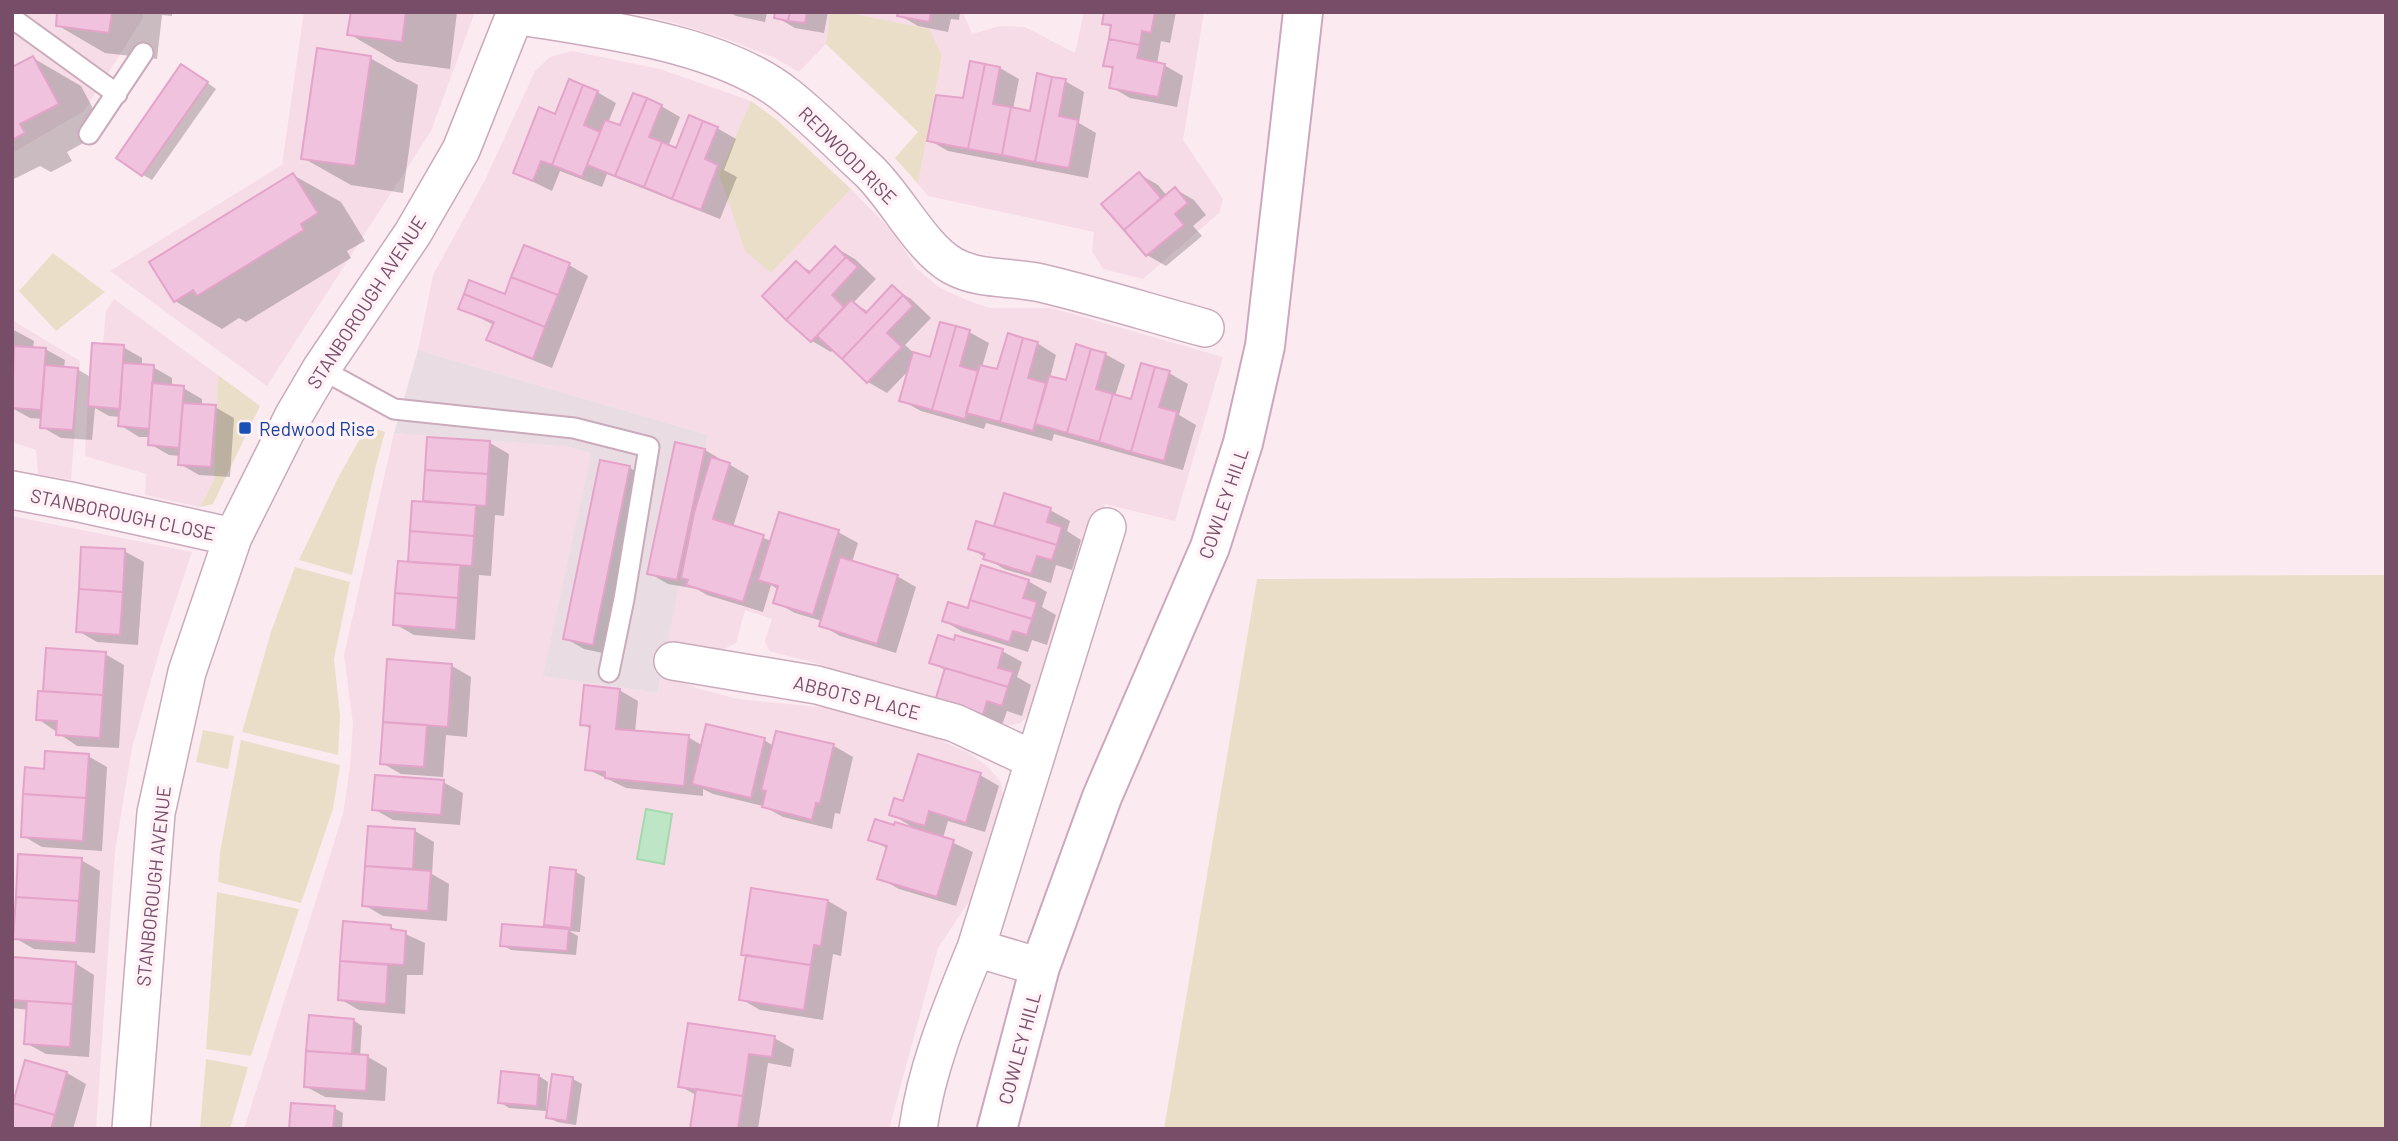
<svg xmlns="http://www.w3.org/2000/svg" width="2398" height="1141" viewBox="0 0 2398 1141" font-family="Barlow,sans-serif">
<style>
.residential{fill:#f6dce6}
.industrial{fill:#e9dde3}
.green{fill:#ebdec8}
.water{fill:#bee6c6;stroke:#a5d8ae;stroke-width:2}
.shadow{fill:#0003}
.building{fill:#f1c2dd;stroke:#e4a3c9;stroke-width:2}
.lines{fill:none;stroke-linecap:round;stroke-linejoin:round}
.lane-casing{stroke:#caaabb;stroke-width:23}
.street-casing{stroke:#caaabb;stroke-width:40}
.secondary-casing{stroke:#cda8bc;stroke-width:42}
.lane{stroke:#fff;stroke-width:19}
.street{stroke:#fff;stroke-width:37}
.secondary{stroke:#fff;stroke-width:38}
.transit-dot{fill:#1a4fb4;stroke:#fff1f6;stroke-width:2.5}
.labels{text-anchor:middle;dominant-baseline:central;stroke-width:7;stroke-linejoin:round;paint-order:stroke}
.street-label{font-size:19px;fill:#774d67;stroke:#fff1f6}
.transit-label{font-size:19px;fill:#164399;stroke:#fff1f6;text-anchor:start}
</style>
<rect width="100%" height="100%" fill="#fceaf1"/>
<!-- residential -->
<path class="residential" d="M 12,12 L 143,12 L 143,18 L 84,111 L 12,153 Z
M 304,12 L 475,12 L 431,131 L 267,386 L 110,271 L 282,165 Z
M 627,12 L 830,12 L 826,44 L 799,72 L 775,58 L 724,38 L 675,23 Z
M 846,12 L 963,12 L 972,34 L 1000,26 L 1025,27 L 1075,53 L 1084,12 L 1204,12 L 1183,140 L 1223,199 L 1219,213 L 1143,279 L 1103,269 L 1092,251 L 1094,232 L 928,196 L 918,184 L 942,56 L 928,29 Z
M 572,51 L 660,69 L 751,101 L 719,174 L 771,273 L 851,189 L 894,233 L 916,268 L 940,288 L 969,301 L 990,308 L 1052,308 L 1223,357 L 1175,521 L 1105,504 L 1031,712 L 1021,723 L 996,728 L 831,675 L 826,666 L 769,651 L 765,641 L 772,619 L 745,610 L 736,643 L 722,650 L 709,653 L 667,643 L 708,435 L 418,350 L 433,275 L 485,180 L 535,71 L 550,57 Z
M 114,299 L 218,375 L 214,480 L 200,507 L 145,495 L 146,474 L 85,456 L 91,343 L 103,343 L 106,311 Z
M 12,320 L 80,361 L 71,480 L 38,474 L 36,450 L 12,442 Z
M 394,433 L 569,447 L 591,453 L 544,676 L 658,693 L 662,674 L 696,688 L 738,699 L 839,709 L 906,725 L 969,753 L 987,766 L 1001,782 L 1003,798 L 974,894 L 938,948 L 889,1129 L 244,1129 L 343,814 L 350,767 L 353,724 L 344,655 Z
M 12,516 L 192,552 L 161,645 L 132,748 L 115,851 L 96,1129 L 12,1129 Z"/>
<!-- industrial -->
<path class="industrial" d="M 418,350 L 708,435 L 658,693 L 543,676 L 591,453 L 569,447 L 394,433 Z"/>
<!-- green -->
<path class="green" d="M 830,12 L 846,12 L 929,29 L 942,56 L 918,184 L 895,158 L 918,132 L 826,44 Z
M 751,101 L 777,120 L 851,189 L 771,273 L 745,251 L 719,174 Z
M 53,253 L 105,292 L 56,331 L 19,291 Z
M 218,375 L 260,406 L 213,504 L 200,507 L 214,480 Z
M 367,426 L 385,432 L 375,469 L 352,575 L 299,560 L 338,478 Z
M 295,567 L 350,582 L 334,659 L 340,716 L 338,755 L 242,732 L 271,632 Z
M 2386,575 L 2386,1129 L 1164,1129 L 1257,579 Z
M 203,730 L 234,736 L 228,769 L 196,762 Z
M 241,740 L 340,765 L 333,809 L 301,903 L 218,882 L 220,852 Z
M 217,892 L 299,909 L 251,1056 L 206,1049 Z
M 206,1059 L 248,1067 L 230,1129 L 200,1129 Z"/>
<!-- water -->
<path class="water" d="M 646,809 L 672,814 L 664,864 L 637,859 Z"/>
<!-- shadow -->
<path class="shadow" d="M 59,12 L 172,12 L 172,16 L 162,15 L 157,59 L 105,53 L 57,25 Z
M 352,12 L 457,12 L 450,69 L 397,62 L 349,34 Z
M 729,12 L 767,12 L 765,22 L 736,16 Z
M 777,12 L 828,12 L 824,33 L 795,28 L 776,17 Z
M 899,12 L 960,12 L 959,20 L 951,19 L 948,32 L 918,26 L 899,15 Z
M 1106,12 L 1176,12 L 1170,43 L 1161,41 L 1157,64 L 1164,65 L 1183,76 L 1177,107 L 1130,98 L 1111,87 L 1114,70 L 1105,65 L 1112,28 L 1104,23 Z
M 33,58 L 81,86 L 105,131 L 67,152 L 72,161 L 51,172 L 40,166 L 12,180 L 12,69 Z
M 370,58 L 418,85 L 403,193 L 351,185 L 303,158 Z
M 1000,68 L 1019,79 L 1013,109 L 1031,113 L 1065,81 L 1084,92 L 1079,123 L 1096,133 L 1088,178 L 948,151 L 929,140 L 964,100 Z
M 191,71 L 216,89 L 152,180 L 143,175 Z
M 597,92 L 616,103 L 608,123 L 621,128 L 661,106 L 680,117 L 668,147 L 677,150 L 717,128 L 736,139 L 724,170 L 737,177 L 720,219 L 607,174 L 602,187 L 560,171 L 552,191 L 515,173 L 556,116 Z
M 1139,174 L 1158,185 L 1167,196 L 1175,189 L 1194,200 L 1206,215 L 1193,226 L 1202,236 L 1166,266 L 1147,255 L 1104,204 Z
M 293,175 L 341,202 L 365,241 L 347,251 L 351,258 L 246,322 L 239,318 L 222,329 L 175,301 Z
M 525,247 L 569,265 L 588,276 L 552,368 L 508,350 L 489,339 L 494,325 L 460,308 L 506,296 Z
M 836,248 L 855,259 L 876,279 L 853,303 L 869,312 L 892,287 L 911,299 L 931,318 L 905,345 L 916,355 L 931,359 L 969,332 L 989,343 L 982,367 L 998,371 L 1037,343 L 1056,355 L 1050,378 L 1067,382 L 1105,354 L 1125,365 L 1115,396 L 1132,401 L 1169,373 L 1188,384 L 1179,415 L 1196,425 L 1183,470 L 1054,434 L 1052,441 L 986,423 L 984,429 L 921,411 L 901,400 L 911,368 L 887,393 L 868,382 L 834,349 L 831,352 L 812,341 L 765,296 L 796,263 L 812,272 Z
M 12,329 L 34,341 L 33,349 L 45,349 L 65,360 L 64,368 L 77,369 L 92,378 L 123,347 L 142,358 L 142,366 L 153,367 L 172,378 L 172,387 L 183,388 L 202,399 L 202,406 L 215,407 L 234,418 L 230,477 L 199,475 L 180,464 L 180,456 L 169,455 L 150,444 L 150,437 L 139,437 L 120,425 L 121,417 L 109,416 L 95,408 L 92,440 L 61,438 L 42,427 L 42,419 L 30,418 L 12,408 Z
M 429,439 L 490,443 L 509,454 L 504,516 L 495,515 L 491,576 L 479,575 L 475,640 L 414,635 L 395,624 L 425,503 Z
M 705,450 L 749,476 L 733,527 L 772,541 L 780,514 L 838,532 L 858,543 L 852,562 L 897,576 L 916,587 L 896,653 L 840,636 L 821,625 L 822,621 L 795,613 L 775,602 L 779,590 L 771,585 L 763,612 L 707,595 L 697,589 L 668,584 L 649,573 Z
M 601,462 L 630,468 L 649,479 L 612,655 L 584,649 L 565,638 Z
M 1005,495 L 1050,510 L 1070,521 L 1067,531 L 1081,540 L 1072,570 L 1056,565 L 1051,583 L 1004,569 L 970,548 L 995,528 Z
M 124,551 L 144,562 L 138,645 L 97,642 L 78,631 Z
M 1028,581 L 1047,592 L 1042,607 L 1056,615 L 1047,645 L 1032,640 L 1028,652 L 963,632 L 944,621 Z
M 47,650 L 105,654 L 124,665 L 119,748 L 77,746 L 38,719 L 45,693 Z
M 1002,651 L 1022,662 L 1017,677 L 1031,685 L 1022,716 L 1007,711 L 1002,725 L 937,700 L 946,671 L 932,662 Z
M 452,666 L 471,677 L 467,737 L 446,735 L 443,777 L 401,774 L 382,763 Z
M 619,690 L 638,701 L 635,732 L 688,737 L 703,746 L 764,740 L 774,746 L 777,733 L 834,746 L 853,757 L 840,814 L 835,813 L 832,829 L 783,817 L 763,806 L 713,794 L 703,789 L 703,796 L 626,788 L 587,769 L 591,729 L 582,724 Z
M 88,756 L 107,767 L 102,851 L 42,847 L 23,836 L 46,770 Z
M 980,775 L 999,786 L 985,832 L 948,821 L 943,838 L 973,852 L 956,906 L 899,889 L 879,878 L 888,849 L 870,839 L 895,827 L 914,828 L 891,814 L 905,803 Z
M 443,782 L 463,793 L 460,825 L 393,820 L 374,809 Z
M 369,828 L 415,831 L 434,842 L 432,874 L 449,884 L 447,921 L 383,916 L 364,905 Z
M 81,860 L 100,871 L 95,953 L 34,949 L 15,938 Z
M 576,872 L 585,877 L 580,932 L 569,931 L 578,936 L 576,955 L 511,950 L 502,945 L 556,930 L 546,924 Z
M 752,890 L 828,901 L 847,912 L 841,956 L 833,954 L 823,1020 L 760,1010 L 741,999 L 747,957 Z
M 345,923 L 390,927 L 425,943 L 423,975 L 407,975 L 405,1014 L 359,1010 L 340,999 Z
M 75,963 L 94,975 L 89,1057 L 46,1054 L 26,1043 L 29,1010 L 12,1008 L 12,976 Z
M 353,1020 L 362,1026 L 360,1057 L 368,1057 L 387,1068 L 385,1101 L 325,1097 L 305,1086 Z
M 774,1038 L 794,1049 L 791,1067 L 768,1063 L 758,1129 L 691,1129 L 696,1095 L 680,1086 Z
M 26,1062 L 67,1073 L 86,1084 L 73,1129 L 12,1129 L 12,1112 Z
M 539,1076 L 548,1082 L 546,1111 L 509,1108 L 500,1102 Z
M 554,1076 L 573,1079 L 582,1084 L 576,1125 L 557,1122 L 548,1117 Z
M 334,1108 L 343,1113 L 342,1129 L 291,1129 Z"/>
<!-- building -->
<path class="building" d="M 57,12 L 112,12 L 109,33 L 56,26 Z
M 351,12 L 406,12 L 402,42 L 347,35 Z
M 775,12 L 790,12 L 788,21 L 774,18 Z
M 790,12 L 807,12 L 805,23 L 788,21 Z
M 898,12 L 931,12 L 929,22 L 897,16 Z
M 1104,12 L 1155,12 L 1151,33 L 1142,31 L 1140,45 L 1109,39 L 1111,25 L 1102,24 Z
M 1109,39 L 1140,45 L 1137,58 L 1165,64 L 1158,97 L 1109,88 L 1113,67 L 1103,66 Z
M 317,48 L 371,56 L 355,166 L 301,159 Z
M 33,56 L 59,104 L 20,124 L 25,133 L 12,140 L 12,67 Z
M 970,61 L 985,64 L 968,149 L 927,141 L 936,95 L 963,98 Z
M 181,64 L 208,82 L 142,176 L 116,158 Z
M 985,64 L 1000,67 L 993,104 L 1011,107 L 1002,155 L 968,149 Z
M 1037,73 L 1052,77 L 1035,162 L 1002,155 L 1011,107 L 1030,111 Z
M 1052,77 L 1066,79 L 1059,116 L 1078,120 L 1069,168 L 1035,162 Z
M 569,79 L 583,85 L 552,165 L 541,161 L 533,181 L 513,173 L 539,107 L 555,114 Z
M 583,85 L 598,91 L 584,125 L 600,132 L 582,177 L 552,165 Z
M 633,93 L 647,98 L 615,176 L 587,165 L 605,120 L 620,125 Z
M 647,98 L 662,105 L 649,137 L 662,142 L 644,187 L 615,176 Z
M 689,115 L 703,121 L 672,199 L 644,187 L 662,142 L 676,148 Z
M 703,121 L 718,127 L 705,159 L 718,165 L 701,210 L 672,199 Z
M 1139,172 L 1161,198 L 1124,230 L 1101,204 Z
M 293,173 L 318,213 L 301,224 L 304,230 L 197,296 L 193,290 L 174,302 L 149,262 Z
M 1175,187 L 1188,203 L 1175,214 L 1184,225 L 1146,256 L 1124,230 Z
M 524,245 L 570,263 L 558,295 L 511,277 Z
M 835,246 L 846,257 L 786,320 L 762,296 L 796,261 L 809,273 Z
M 846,257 L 858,267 L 832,295 L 844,307 L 811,342 L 786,320 Z
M 511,277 L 558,295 L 545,327 L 464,294 L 469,280 L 505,294 Z
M 892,285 L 903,295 L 842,359 L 817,336 L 851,300 L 866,313 Z
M 464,294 L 545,327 L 533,359 L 486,340 L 494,322 L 458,309 Z
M 903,295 L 913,306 L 887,333 L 902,347 L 867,383 L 842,359 Z
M 940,322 L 956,326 L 932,410 L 899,401 L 913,352 L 930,357 Z
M 956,326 L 970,330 L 960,366 L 978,371 L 965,419 L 932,410 Z
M 1008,333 L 1023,338 L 1000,422 L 966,413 L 980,365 L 997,369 Z
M 1023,338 L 1038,342 L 1028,378 L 1046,383 L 1033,431 L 1000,422 Z
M 92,343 L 124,345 L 120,409 L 88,406 Z
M 1076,344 L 1091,349 L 1067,433 L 1035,424 L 1049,376 L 1066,380 Z
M 14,346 L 46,348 L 41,410 L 12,408 Z
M 1091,349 L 1106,353 L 1096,389 L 1113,394 L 1099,442 L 1067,433 Z
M 123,363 L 154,365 L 149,429 L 118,426 Z
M 1141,363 L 1155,367 L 1131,452 L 1099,442 L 1113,394 L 1131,399 Z
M 45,365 L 78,368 L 73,430 L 40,428 Z
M 1155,367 L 1170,371 L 1159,407 L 1177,412 L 1164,461 L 1131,452 Z
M 152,383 L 184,386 L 179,448 L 148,445 Z
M 183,403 L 216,405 L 211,467 L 178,465 Z
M 427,437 L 490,441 L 488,474 L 425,470 Z
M 675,442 L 705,449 L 677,580 L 647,574 Z
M 711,457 L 730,463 L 713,519 L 764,535 L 743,602 L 686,585 L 688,580 L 681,578 L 694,513 Z
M 600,460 L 630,466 L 593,645 L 563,639 Z
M 425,470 L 488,474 L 486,506 L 423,501 Z
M 1004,493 L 1051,508 L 1047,522 L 1062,527 L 1057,545 L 994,526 Z
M 412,501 L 476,505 L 474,536 L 410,531 Z
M 779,512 L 839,530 L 813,615 L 773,603 L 778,586 L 758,580 Z
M 976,521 L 1057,545 L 1052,560 L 1037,556 L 1031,574 L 983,559 L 985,554 L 968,549 Z
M 410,531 L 474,536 L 472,566 L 408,562 Z
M 81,547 L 125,549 L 123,592 L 79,589 Z
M 840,557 L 898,575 L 877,644 L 819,626 Z
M 398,561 L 460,565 L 458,598 L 395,593 Z
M 981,565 L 1029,580 L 1023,598 L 1037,602 L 1032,619 L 970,600 Z
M 79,589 L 123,592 L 120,635 L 76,632 Z
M 395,593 L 458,598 L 456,630 L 393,625 Z
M 970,600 L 1032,619 L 1027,635 L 1013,631 L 1009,642 L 942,621 L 948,602 L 968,608 Z
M 938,635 L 954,640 L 955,635 L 1003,649 L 998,668 L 1013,672 L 1008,687 L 929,663 Z
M 46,648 L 106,652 L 103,695 L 43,691 Z
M 387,659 L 452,664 L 448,727 L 383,722 Z
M 945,668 L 1008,687 L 1002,706 L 987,701 L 983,715 L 935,701 Z
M 584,685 L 620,689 L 616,729 L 689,735 L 684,786 L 605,778 L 605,772 L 585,770 L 590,726 L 580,725 Z
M 38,691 L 103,695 L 100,738 L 56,735 L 57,721 L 36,720 Z
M 383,722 L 427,725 L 424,767 L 380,764 Z
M 706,724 L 765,738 L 751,798 L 692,784 Z
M 776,731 L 834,744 L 820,804 L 816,803 L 812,820 L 762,807 L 766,791 L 761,790 Z
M 45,751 L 89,754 L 86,798 L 23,794 L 25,767 L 44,769 Z
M 918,754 L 981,773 L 966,823 L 929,811 L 925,826 L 889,815 L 894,798 L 903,801 Z
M 375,775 L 444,780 L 441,815 L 372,810 Z
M 23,794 L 86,798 L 83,841 L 21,837 Z
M 875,819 L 894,825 L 895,822 L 954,840 L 937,897 L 877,879 L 887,846 L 868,840 Z
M 368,826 L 415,829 L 413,869 L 365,866 Z
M 18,854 L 82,858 L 79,901 L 16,897 Z
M 365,866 L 431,871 L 428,911 L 362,906 Z
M 550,867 L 576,870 L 571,928 L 544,925 Z
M 751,888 L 828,900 L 821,946 L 814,945 L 811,965 L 741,955 Z
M 16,897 L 79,901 L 76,943 L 13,939 Z
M 343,921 L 391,925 L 391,929 L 406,931 L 404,965 L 340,961 Z
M 502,924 L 569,929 L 567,951 L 500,946 Z
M 746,955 L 811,965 L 804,1010 L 739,1000 Z
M 13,957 L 76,962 L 73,1004 L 12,1000 Z
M 340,961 L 388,965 L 386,1004 L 338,1000 Z
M 27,1001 L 73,1004 L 70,1047 L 24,1044 Z
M 309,1015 L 354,1019 L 352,1054 L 306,1051 Z
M 688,1023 L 775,1036 L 772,1057 L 749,1054 L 743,1096 L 678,1087 Z
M 306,1051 L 368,1055 L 366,1091 L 304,1087 Z
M 25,1060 L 67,1072 L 55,1115 L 13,1103 Z
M 501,1071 L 539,1075 L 537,1106 L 498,1103 Z
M 552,1074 L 573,1077 L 567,1121 L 546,1118 Z
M 696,1089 L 743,1096 L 738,1129 L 690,1129 Z
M 13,1103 L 55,1115 L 51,1129 L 12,1129 Z
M 291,1103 L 335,1106 L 333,1129 L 289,1129 Z"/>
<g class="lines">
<!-- lane casing -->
<g class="lane-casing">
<path id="lane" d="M 12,18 L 117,94
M 89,134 L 143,53
M 321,369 L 394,409 L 574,428 L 649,447 L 624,599 L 609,672"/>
</g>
<!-- street casing -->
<g class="street-casing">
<path id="street" d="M 515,15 C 598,29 720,42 787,96 C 816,119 842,146 869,171 C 897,198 921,248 953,266 C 981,281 1011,276 1041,283 C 1096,296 1150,313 1205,328
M 12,490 L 75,502 L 233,537
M 673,661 L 817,685 L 955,723 L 1034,760
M 976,948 L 1107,527
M 131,1129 L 156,813 L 187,672 L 233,537 L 294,415 L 321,369 L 413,233 L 461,150 L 516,12
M 918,1129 C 927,1065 952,1007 976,948 L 1040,967"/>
</g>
<!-- secondary casing -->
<g class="secondary-casing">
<path id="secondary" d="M 997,1129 L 1040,967 L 1102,797 L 1210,547 L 1243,443 L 1265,346 L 1303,12"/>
</g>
<!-- lane -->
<use href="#lane" class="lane"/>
<!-- street -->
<use href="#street" class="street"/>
<!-- secondary -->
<use href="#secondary" class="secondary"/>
</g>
<!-- markers -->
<rect class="transit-dot" x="238" y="421" width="14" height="14" rx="3.5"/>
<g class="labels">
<!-- street labels -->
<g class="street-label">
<text transform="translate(848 155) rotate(45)">REDWOOD RISE</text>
<text transform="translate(366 302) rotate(-57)">STANBOROUGH AVENUE</text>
<text transform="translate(1223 503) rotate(-71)">COWLEY HILL</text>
<text transform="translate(123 514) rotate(12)">STANBOROUGH CLOSE</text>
<text transform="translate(857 697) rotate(14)">ABBOTS PLACE</text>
<text transform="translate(153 886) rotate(-84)">STANBOROUGH AVENUE</text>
<text transform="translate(1019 1048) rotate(-75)">COWLEY HILL</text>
</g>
<!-- transit labels -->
<g class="transit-label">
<text x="259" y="428">Redwood Rise</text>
</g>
</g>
<!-- border -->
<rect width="2398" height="1141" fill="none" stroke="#774d67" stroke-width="28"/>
</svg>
